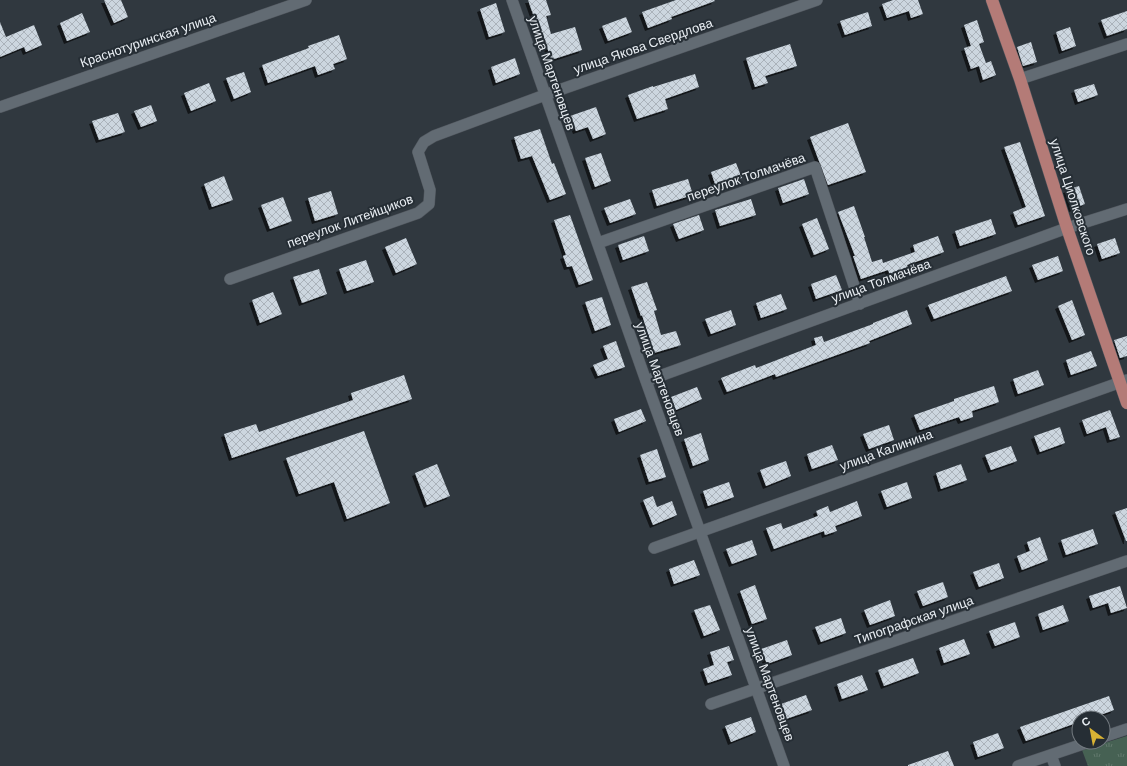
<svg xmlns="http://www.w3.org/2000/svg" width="1127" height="766" viewBox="0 0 1127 766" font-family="'DM Sans',sans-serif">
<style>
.park{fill:url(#park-tufts)}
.building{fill:url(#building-cross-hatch);filter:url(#shadow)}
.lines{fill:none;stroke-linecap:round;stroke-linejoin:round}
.minor-casing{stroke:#4f555c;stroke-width:12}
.major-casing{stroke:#4f555c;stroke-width:13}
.minor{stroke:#626b73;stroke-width:11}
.major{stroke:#b47b77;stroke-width:12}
.labels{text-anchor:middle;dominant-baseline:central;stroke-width:4;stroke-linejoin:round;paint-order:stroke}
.street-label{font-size:13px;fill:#eaeff4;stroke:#262e35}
</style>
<defs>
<pattern id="park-tufts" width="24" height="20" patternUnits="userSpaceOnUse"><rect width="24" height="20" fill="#466153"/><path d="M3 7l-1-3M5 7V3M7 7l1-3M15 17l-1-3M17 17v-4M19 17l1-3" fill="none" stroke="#61786c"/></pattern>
<pattern id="building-cross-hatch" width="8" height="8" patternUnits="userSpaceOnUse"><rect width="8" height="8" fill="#ccd6df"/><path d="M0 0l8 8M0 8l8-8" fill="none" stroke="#aab2ba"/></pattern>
<filter id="shadow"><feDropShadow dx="-3" dy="3" stdDeviation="0" flood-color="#0009"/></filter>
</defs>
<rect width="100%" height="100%" fill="#30383f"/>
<!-- park -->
<path class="park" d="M 1127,736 L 1127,766 L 1088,766 L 1082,750 Z"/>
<!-- building -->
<path class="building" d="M 104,0 L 121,0 L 128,17 L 114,23 Z
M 528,0 L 546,0 L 551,15 L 546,16 L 551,34 L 575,27 L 582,50 L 551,60 L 545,40 L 539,41 L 536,32 L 539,31 Z
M 676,0 L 714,0 L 715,1 L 671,17 L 672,19 L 648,28 L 642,12 Z
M 893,0 L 918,0 L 923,14 L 911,18 L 909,11 L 887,18 L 882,4 Z
M 496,3 L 505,32 L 489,37 L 480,9 Z
M 1127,11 L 1127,29 L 1107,36 L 1101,20 Z
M 868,12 L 872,26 L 845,35 L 840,21 Z
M 82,13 L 90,32 L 67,41 L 60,23 Z
M 626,17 L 632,32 L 608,41 L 602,26 Z
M 977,20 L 984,42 L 979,44 L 986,63 L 991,61 L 996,75 L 983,80 L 979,66 L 971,69 L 964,48 L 971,46 L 964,25 Z
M 0,22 L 6,37 L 34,25 L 42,45 L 26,52 L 24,47 L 0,57 Z
M 1070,27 L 1076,46 L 1062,51 L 1056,32 Z
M 339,35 L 347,59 L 333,64 L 335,69 L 318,75 L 315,66 L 268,83 L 262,65 L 309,48 L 308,46 Z
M 1031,42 L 1037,62 L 1023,66 L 1017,47 Z
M 790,44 L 797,66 L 765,76 L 768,83 L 755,87 L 746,58 Z
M 515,58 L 520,74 L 496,83 L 491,67 Z
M 244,72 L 251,92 L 234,99 L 226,78 Z
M 695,74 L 699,87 L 665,99 L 668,109 L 637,119 L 628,95 L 653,86 L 653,87 Z
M 209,83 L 216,101 L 191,111 L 184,93 Z
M 1094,84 L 1098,95 L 1078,102 L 1074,90 Z
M 151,105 L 157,121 L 141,127 L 134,111 Z
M 596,107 L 606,134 L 593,139 L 588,127 L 576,131 L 570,116 Z
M 118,113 L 125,132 L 99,140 L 92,121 Z
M 848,123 L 866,172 L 828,185 L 810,137 Z
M 540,129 L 552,164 L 554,163 L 566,194 L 550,200 L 532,156 L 521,159 L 514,137 Z
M 1020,142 L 1045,216 L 1018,225 L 1013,212 L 1026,207 L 1004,147 Z
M 601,153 L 611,181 L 595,187 L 585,158 Z
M 736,163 L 742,178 L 716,187 L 711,172 Z
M 224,176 L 233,200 L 212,207 L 204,184 Z
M 688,179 L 693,195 L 657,206 L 652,190 Z
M 804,179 L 809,194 L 783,203 L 778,188 Z
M 1079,186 L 1085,204 L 1072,209 L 1066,190 Z
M 331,191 L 338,214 L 315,221 L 308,198 Z
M 283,197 L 292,221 L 270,229 L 261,205 Z
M 630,199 L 636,214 L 610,223 L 604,208 Z
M 751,199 L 756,215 L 720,226 L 715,210 Z
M 854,206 L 865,237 L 864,237 L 872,262 L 882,259 L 883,263 L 915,252 L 913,245 L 938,236 L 944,252 L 907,265 L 908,269 L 890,275 L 888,270 L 861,279 L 853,256 L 855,256 L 838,212 Z
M 570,215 L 593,280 L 579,285 L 572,266 L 567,267 L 563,256 L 566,255 L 554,220 Z
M 699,215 L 704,230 L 679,239 L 673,224 Z
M 817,218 L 829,249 L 814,255 L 802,224 Z
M 991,219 L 996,234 L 960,246 L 955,231 Z
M 644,236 L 649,251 L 623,260 L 618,245 Z
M 406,238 L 417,264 L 396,273 L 385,247 Z
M 1115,238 L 1120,253 L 1102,259 L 1097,244 Z
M 1058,256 L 1063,271 L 1038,280 L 1032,265 Z
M 366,260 L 374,282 L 347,291 L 339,269 Z
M 319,269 L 327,294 L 302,303 L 293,277 Z
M 836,275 L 842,290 L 816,299 L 811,284 Z
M 1006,276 L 1012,291 L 934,319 L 928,305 Z
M 647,282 L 657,310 L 654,311 L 661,335 L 676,331 L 681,345 L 654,353 L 642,315 L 641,316 L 631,287 Z
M 273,292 L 282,314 L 260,323 L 252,300 Z
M 781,294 L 787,309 L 761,318 L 756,303 Z
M 602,297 L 611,325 L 595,331 L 585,302 Z
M 1072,300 L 1085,335 L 1072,340 L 1058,306 Z
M 731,310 L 736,325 L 711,334 L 705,319 Z
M 907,310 L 912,324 L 869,341 L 870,343 L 776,377 L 775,374 L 727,392 L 721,378 L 755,365 L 756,368 L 808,348 L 816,345 L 814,338 L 822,336 L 824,342 L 873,324 L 873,323 Z
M 1127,336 L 1127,356 L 1120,358 L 1114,340 Z
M 616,341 L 625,367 L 598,376 L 593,365 L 608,359 L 603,346 Z
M 1091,351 L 1097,366 L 1071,375 L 1066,360 Z
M 1038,370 L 1044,385 L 1018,394 L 1013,379 Z
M 404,375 L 412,399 L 232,458 L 224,434 L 256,424 L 259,432 L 353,400 L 351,393 Z
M 994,386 L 999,402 L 972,411 L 973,417 L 961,421 L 959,417 L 920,430 L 914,415 L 954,401 L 954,399 Z
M 697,387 L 702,399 L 676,410 L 671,397 Z
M 641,409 L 646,421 L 619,432 L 614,419 Z
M 1110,410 L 1120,437 L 1110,440 L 1106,427 L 1087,434 L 1082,420 Z
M 889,425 L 894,440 L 869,449 L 863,434 Z
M 1060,427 L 1065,443 L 1040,452 L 1034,436 Z
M 364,431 L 390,503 L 347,519 L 334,482 L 299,494 L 286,458 Z
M 701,433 L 709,460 L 693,466 L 684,439 Z
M 832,445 L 838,460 L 812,469 L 807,454 Z
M 1011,446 L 1017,461 L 991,470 L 985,455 Z
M 657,449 L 666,477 L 649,482 L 640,455 Z
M 786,461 L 791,476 L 766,486 L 760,470 Z
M 437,464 L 450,496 L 427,505 L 415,473 Z
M 961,464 L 967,480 L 941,489 L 936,473 Z
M 729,482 L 734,497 L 708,506 L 703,491 Z
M 907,482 L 912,498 L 887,507 L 881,491 Z
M 653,496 L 657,507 L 672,501 L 677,515 L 653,525 L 643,500 Z
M 857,501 L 862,516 L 835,526 L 837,531 L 825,535 L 824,531 L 774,549 L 766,528 L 781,523 L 783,529 L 818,516 L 816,511 L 828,506 L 830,512 Z
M 1127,508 L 1127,541 L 1126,541 L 1115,512 Z
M 1093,529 L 1098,544 L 1066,555 L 1061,540 Z
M 1040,537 L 1048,560 L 1022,570 L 1017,556 L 1030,551 L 1027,542 Z
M 752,540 L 757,555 L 732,564 L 726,549 Z
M 694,560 L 700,575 L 674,584 L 669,569 Z
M 999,563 L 1004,578 L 979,587 L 973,572 Z
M 943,582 L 948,597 L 923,606 L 917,591 Z
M 755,585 L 767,619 L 752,624 L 740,591 Z
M 1120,586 L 1127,608 L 1111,613 L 1108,603 L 1093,608 L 1089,596 Z
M 890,600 L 895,616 L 870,625 L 864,610 Z
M 710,605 L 720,630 L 704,636 L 694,610 Z
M 1063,605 L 1069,621 L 1043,630 L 1038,614 Z
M 841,618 L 846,633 L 821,642 L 815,627 Z
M 1015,622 L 1020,637 L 995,646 L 989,631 Z
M 964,639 L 970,654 L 944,663 L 939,648 Z
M 787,640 L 792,655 L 767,664 L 761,649 Z
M 729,646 L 734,660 L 727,662 L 732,675 L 708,683 L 703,669 L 714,665 L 710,652 Z
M 913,658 L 919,673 L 884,686 L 878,670 Z
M 862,675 L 868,690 L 842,699 L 837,684 Z
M 806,695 L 812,710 L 786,719 L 781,704 Z
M 1109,696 L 1114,710 L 1092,718 L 1079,718 L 1079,722 L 1026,741 L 1020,727 Z
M 751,717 L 756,732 L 731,742 L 725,726 Z
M 998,733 L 1004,748 L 978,757 L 973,742 Z
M 948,751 L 954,766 L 908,766 L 908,765 Z"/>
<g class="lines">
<!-- minor casing -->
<g class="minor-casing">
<path id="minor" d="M 512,0 L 646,381 L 784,766
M 1020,79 L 1127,44
M 0,107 L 306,0
M 598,243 L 815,167 L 860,304
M 230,279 L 418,213 L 429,204 L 430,190 L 418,152 L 424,142 L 434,136 L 545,95 L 817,0
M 646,381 L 1067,228 L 1127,209
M 654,548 L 1127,380
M 711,704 L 1127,561
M 1103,737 L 1127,729
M 1051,755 L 1055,766
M 1018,766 L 1089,742"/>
</g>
<!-- major casing -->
<g class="major-casing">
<path id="major" d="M 992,0 L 1020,79 L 1067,228 L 1127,403"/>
</g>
<!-- minor -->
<use href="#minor" class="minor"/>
<!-- major -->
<use href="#major" class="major"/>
</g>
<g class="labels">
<!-- street labels -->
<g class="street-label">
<text transform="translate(148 40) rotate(-19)">Краснотуринская улица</text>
<text transform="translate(643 46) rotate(-19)">улица Якова Свердлова</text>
<text transform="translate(552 73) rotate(71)">улица Мартеновцев</text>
<text transform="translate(746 177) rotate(-19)">переулок Толмачёва</text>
<text transform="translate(1073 197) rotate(72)">улица Циолковского</text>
<text transform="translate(350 221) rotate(-20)">переулок Литейщиков</text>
<text transform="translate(881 281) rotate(-20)">улица Толмачёва</text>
<text transform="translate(660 379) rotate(70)">улица Мартеновцев</text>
<text transform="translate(886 450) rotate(-20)">улица Калинина</text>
<text transform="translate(914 620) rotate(-19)">Типографская улица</text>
<text transform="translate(770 684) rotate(70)">улица Мартеновцев</text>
</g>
</g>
<!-- north arrow -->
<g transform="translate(1091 730) rotate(328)"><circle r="19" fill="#262e35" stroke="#747b81"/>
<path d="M0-3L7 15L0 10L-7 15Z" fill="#d9b334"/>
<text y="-6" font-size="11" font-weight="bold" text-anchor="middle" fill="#eaeff4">С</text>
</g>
</svg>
